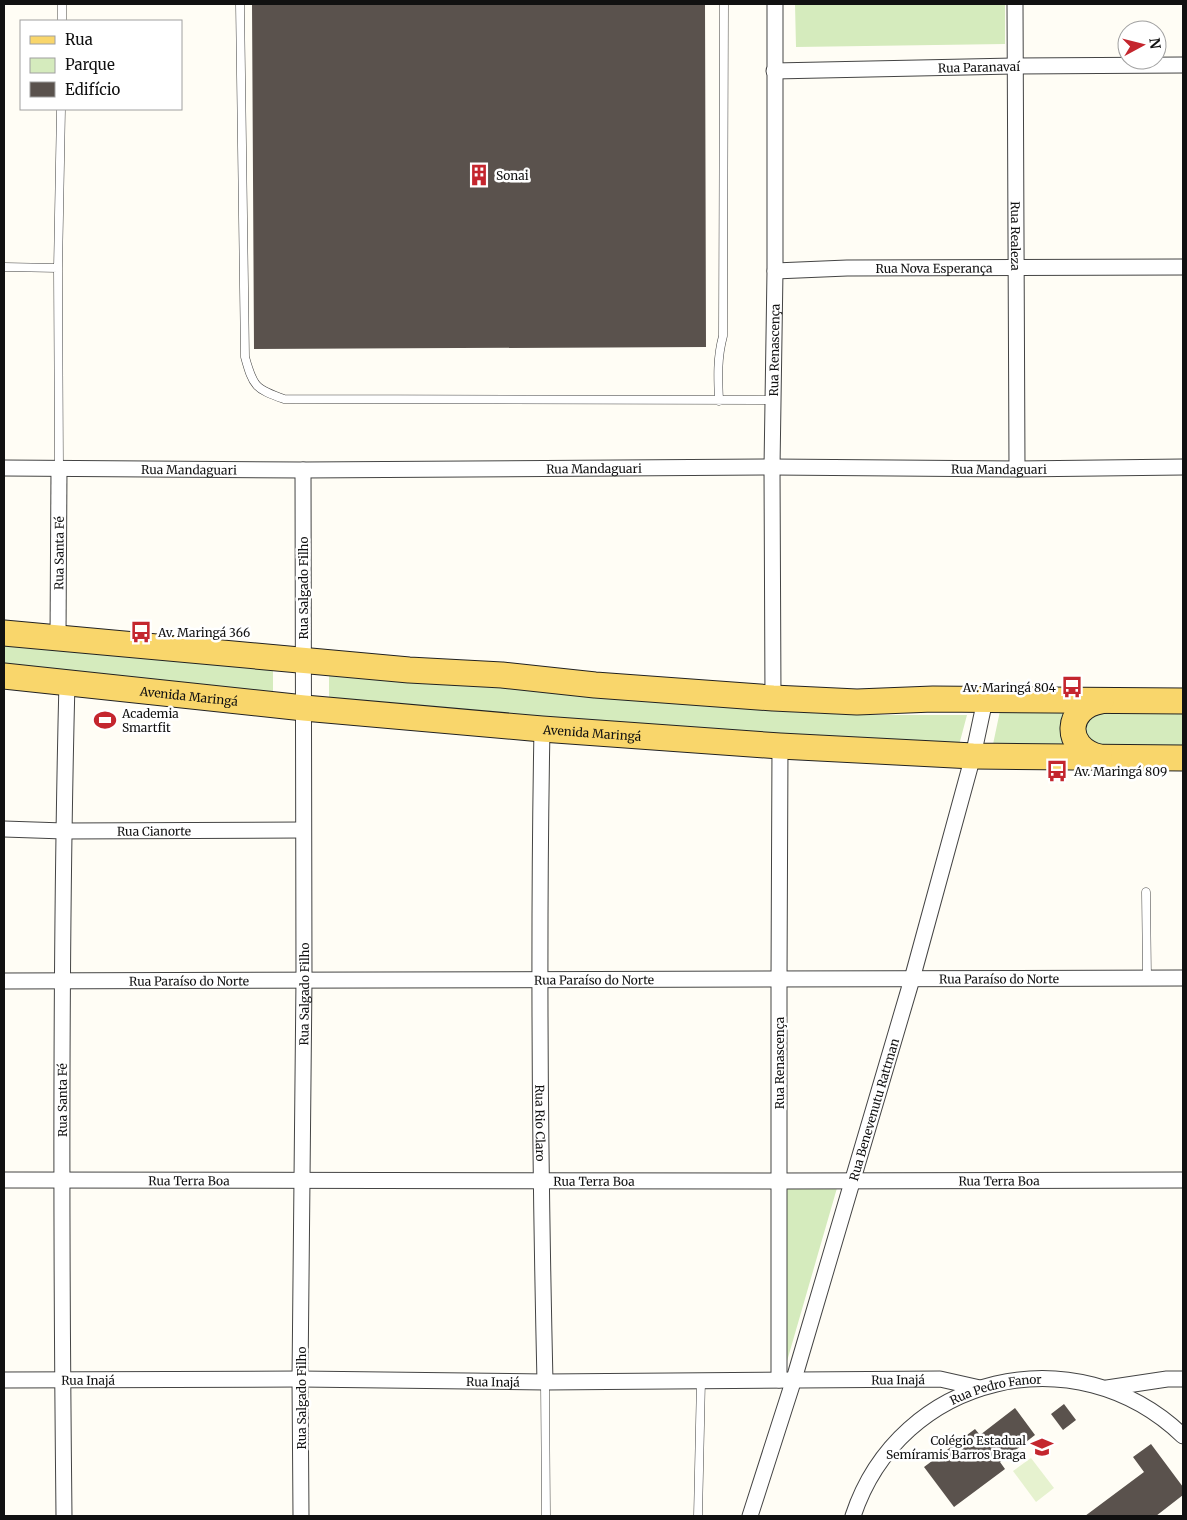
<svg xmlns="http://www.w3.org/2000/svg" width="1187" height="1520" viewBox="0 0 1187 1520" font-family="Merriweather,serif">
<style>
.green{fill:#d5ebbd}
.pitch{fill:#e6f2cf}
.building{fill:#5a524d}
.lines{fill:none;stroke-linecap:round;stroke-linejoin:round}
.lane-casing{stroke:#444;stroke-width:9}
.street-casing{stroke:#444;stroke-width:17}
.primary-casing{stroke:#222;stroke-width:27}
.lane{stroke:#fff;stroke-width:8}
.street{stroke:#fff;stroke-width:15}
.primary{stroke:#f9d66b;stroke-width:25}
.labels{text-anchor:middle;dominant-baseline:central;stroke-width:5;stroke-linejoin:round;paint-order:stroke}
.street-label{font-size:12px;fill:#111;stroke:#fff}
.poi-label{font-size:12px;fill:#111;stroke:#fff;text-anchor:start}
</style>
<rect width="100%" height="100%" fill="#fffdf5"/>
<!-- green -->
<path class="green" d="M 795,4 L 1005,4 L 1005,44 L 796,47 Z
M 4,640 L 273,665 L 273,697 L 4,667 Z
M 329,673 L 772,711 L 856,715 L 967,715 L 959,745 L 767,736 L 329,699 Z
M 1000,711 L 1183,711 L 1183,749 L 992,749 Z
M 781,1187 L 837,1188 L 783,1375 Z"/>
<!-- pitch -->
<path class="pitch" d="M 1031,1458 L 1054,1488 L 1036,1502 L 1013,1471 Z"/>
<!-- building -->
<path class="building" d="M 252,4 L 705,4 L 706,347 L 254,349 Z
M 1064,1404 L 1076,1420 L 1063,1430 L 1051,1414 Z
M 1015,1408 L 1035,1435 L 1000,1462 L 1005,1469 L 954,1507 L 924,1467 L 975,1429 L 980,1435 Z
M 1151,1444 L 1183,1487 L 1183,1495 L 1156,1516 L 1085,1516 L 1144,1472 L 1133,1457 Z"/>
<g class="lines">
<!-- lane casing -->
<g class="lane-casing">
<path id="lane" d="M 240,4 L 245,357 C 253,386 255,389 284,399 L 773,400
M 62,21 L 62,4
M 4,267 L 58,268
M 719,401 C 718,378 717,358 723,336 L 724,4
M 59,469 L 58,268 L 61,109
M 1146,892 L 1147,978
M 545,1382 L 546,1516
M 698,1516 L 701,1380"/>
</g>
<!-- street casing -->
<g class="street-casing">
<g id="street">
<path id="s1" d="M 1015,4 L 1017,469"/>
<path id="s2" d="M 774,71 L 1014,66 L 1183,65"/>
<path id="s3" d="M 775,271 L 847,268 L 1183,267"/>
<path id="s4" d="M 4,468 L 303,470 L 772,467 L 1017,469 L 1183,467"/>
<path id="s5" d="M 58,638 L 59,469"/>
<path id="s6" d="M 773,698 L 772,467 L 775,271 L 775,4"/>
<path id="s7" d="M 542,729 C 538,947 540,1164 545,1382"/>
<path id="s8" d="M 4,829 L 64,831 L 303,830"/>
<path id="s9" d="M 4,981 L 1183,978"/>
<path id="s10" d="M 4,1180 L 780,1181 L 1183,1180"/>
<path id="s11" d="M 4,1380 L 300,1379 L 545,1382 L 940,1379 L 980,1388"/>
<path d="M 779,1380 L 779,980 L 780,746"/>
<path d="M 1107,1388 L 1167,1379 L 1183,1379"/>
<path id="s12" d="M 64,1516 C 61,1238 60,960 67,682"/>
<path id="s13" d="M 301,1516 L 300,1379 L 304,979 L 303,470"/>
<path id="s14" d="M 750,1516 L 794,1379 L 912,979 L 973,756 L 985,700"/>
<path id="s15" d="M 853,1516 C 900,1374 1076,1333 1183,1436"/>
</g>
</g>
<!-- primary casing -->
<g class="primary-casing">
<g id="primary">
<path d="M 4,633 L 409,670 L 502,675 L 595,685 L 773,698 L 857,702 L 933,699 L 1183,701"/>
<path id="s16" d="M 4,676 L 304,708 L 542,729 L 780,746 L 973,756 L 1183,758"/>
<path d="M 1099,757 C 1063,748 1065,707 1101,701"/>
</g>
</g>
<!-- lane -->
<use href="#lane" class="lane"/>
<!-- street -->
<use href="#street" class="street"/>
<!-- primary -->
<use href="#primary" class="primary"/>
</g>
<!-- icons -->
<defs>
<g id="building-bare" transform="scale(1.725)"><path d="M-4-6H4V6H1V3H-1V6H-4ZM-2.5-4.3h1.7v1.8h-1.7ZM.8-4.3h1.7v1.8H.8ZM-2.5-1h1.7V.8h-1.7ZM.8-1h1.7V.8H.8Z" fill="#c4262e" stroke="#fff" stroke-width="2.5" paint-order="stroke"/></g>
<g id="bus-bare" transform="scale(1.725)"><path d="M-5-6H5V4H4V6H2V4H-2V6H-4V4H-5ZM-3.5-4V0h7V-4ZM-3.5 1.2v1.5H-2V1.2ZM2 1.2v1.5H3.5V1.2Z" fill="#c4262e" stroke="#fff" stroke-width="2.5" paint-order="stroke"/></g>
<g id="stadium-bare" transform="scale(1.725)"><path d="M0-5a6.5 5 0 1 0 0 10a6.5 5 0 1 0 0-10ZM-3.5-1.8h7v3.6h-7Z" fill="#c4262e" stroke="#fff" stroke-width="2.5" paint-order="stroke"/></g>
<g id="school-bare" transform="scale(1.725)"><path d="M0-5L7-2L0 1L-7-2ZM-4 1L0 2.5L4 1V4Q0 6-4 4Z" fill="#c4262e" stroke="#fff" stroke-width="2.5" paint-order="stroke"/></g>
</defs>
<g fill-rule="evenodd">
<use href="#building-bare" x="479" y="175"/>
<use href="#bus-bare" x="141" y="632"/>
<use href="#bus-bare" x="1072" y="687"/>
<use href="#stadium-bare" x="105" y="720"/>
<use href="#bus-bare" x="1057" y="771"/>
<use href="#school-bare" x="1042" y="1447"/>
</g>
<g class="labels">
<!-- street labels -->
<g class="street-label">
<text stroke="none"><textPath href="#s2" startOffset="205">Rua Paranavaí</textPath></text>
<text stroke="none"><textPath href="#s1" startOffset="232">Rua Realeza</textPath></text>
<text stroke="none"><textPath href="#s3" startOffset="159">Rua Nova Esperança</textPath></text>
<text stroke="none"><textPath href="#s6" startOffset="348">Rua Renascença</textPath></text>
<text stroke="none"><textPath href="#s4" startOffset="590">Rua Mandaguari</textPath></text>
<text stroke="none"><textPath href="#s4" startOffset="995">Rua Mandaguari</textPath></text>
<text stroke="none"><textPath href="#s4" startOffset="185">Rua Mandaguari</textPath></text>
<text stroke="none"><textPath href="#s5" startOffset="85">Rua Santa Fé</textPath></text>
<text transform="translate(303 588) rotate(-90)">Rua Salgado Filho</text>
<text stroke="none"><textPath href="#s16" startOffset="186">Avenida Maringá</textPath></text>
<text stroke="none"><textPath href="#s16" startOffset="591">Avenida Maringá</textPath></text>
<text stroke="none"><textPath href="#s8" startOffset="150">Rua Cianorte</textPath></text>
<text stroke="none"><textPath href="#s9" startOffset="995">Rua Paraíso do Norte</textPath></text>
<text stroke="none"><textPath href="#s9" startOffset="185">Rua Paraíso do Norte</textPath></text>
<text stroke="none"><textPath href="#s9" startOffset="590">Rua Paraíso do Norte</textPath></text>
<text stroke="none"><textPath href="#s13" startOffset="522">Rua Salgado Filho</textPath></text>
<text transform="translate(779 1063) rotate(-90)">Rua Renascença</text>
<text stroke="none"><textPath href="#s12" startOffset="416">Rua Santa Fé</textPath></text>
<text stroke="none"><textPath href="#s14" startOffset="425">Rua Benevenutu Rattman</textPath></text>
<text stroke="none"><textPath href="#s7" startOffset="394">Rua Rio Claro</textPath></text>
<text stroke="none"><textPath href="#s10" startOffset="185">Rua Terra Boa</textPath></text>
<text stroke="none"><textPath href="#s10" startOffset="995">Rua Terra Boa</textPath></text>
<text stroke="none"><textPath href="#s10" startOffset="590">Rua Terra Boa</textPath></text>
<text stroke="none"><textPath href="#s11" startOffset="894">Rua Inajá</textPath></text>
<text stroke="none"><textPath href="#s11" startOffset="84">Rua Inajá</textPath></text>
<text stroke="none"><textPath href="#s11" startOffset="489">Rua Inajá</textPath></text>
<text stroke="none"><textPath href="#s15" startOffset="202">Rua Pedro Fanor</textPath></text>
<text transform="translate(301 1398) rotate(-90)">Rua Salgado Filho</text>
</g>
<!-- poi labels -->
<g class="poi-label">
<text x="496" y="175">Sonai</text>
<text x="158" y="632">Av. Maringá 366</text>
<text x="1056" y="687" text-anchor="end">Av. Maringá 804</text>
<text x="122" y="713">Academia<tspan x="122" dy="14">Smartfit</tspan></text>
<text x="1074" y="771">Av. Maringá 809</text>
<text x="1026" y="1440" text-anchor="end">Colégio Estadual<tspan x="1026" dy="14">Semíramis Barros Braga</tspan></text>
</g>
</g>
<!-- border -->
<rect width="1187" height="1520" fill="none" stroke="#111111" stroke-width="10"/>
<!-- legend -->
<rect x="20" y="20" width="162" height="90" fill="#ffffff" stroke="#a0a0a0"/>
<rect x="30" y="36" width="25" height="8" fill="#f9d66b" stroke="#a0a0a0"/>
<text x="65" y="45" font-size="15" fill="#111111">Rua</text>
<rect x="30" y="58" width="25" height="15" fill="#d5ebbd" stroke="#a0a0a0"/>
<text x="65" y="70" font-size="15" fill="#111111">Parque</text>
<rect x="30" y="82" width="25" height="15" fill="#5a524d" stroke="#a0a0a0"/>
<text x="65" y="95" font-size="15" fill="#111111">Edifício</text>
<!-- north arrow -->
<g transform="translate(1142 45) rotate(83)"><circle r="24" fill="#ffffff" stroke="#a0a0a0"/>
<path d="M0-4L9 19L0 12L-9 19Z" fill="#c4262e"/>
<text y="-8" font-size="14" font-weight="bold" text-anchor="middle" fill="#111111">N</text>
</g>
</svg>
